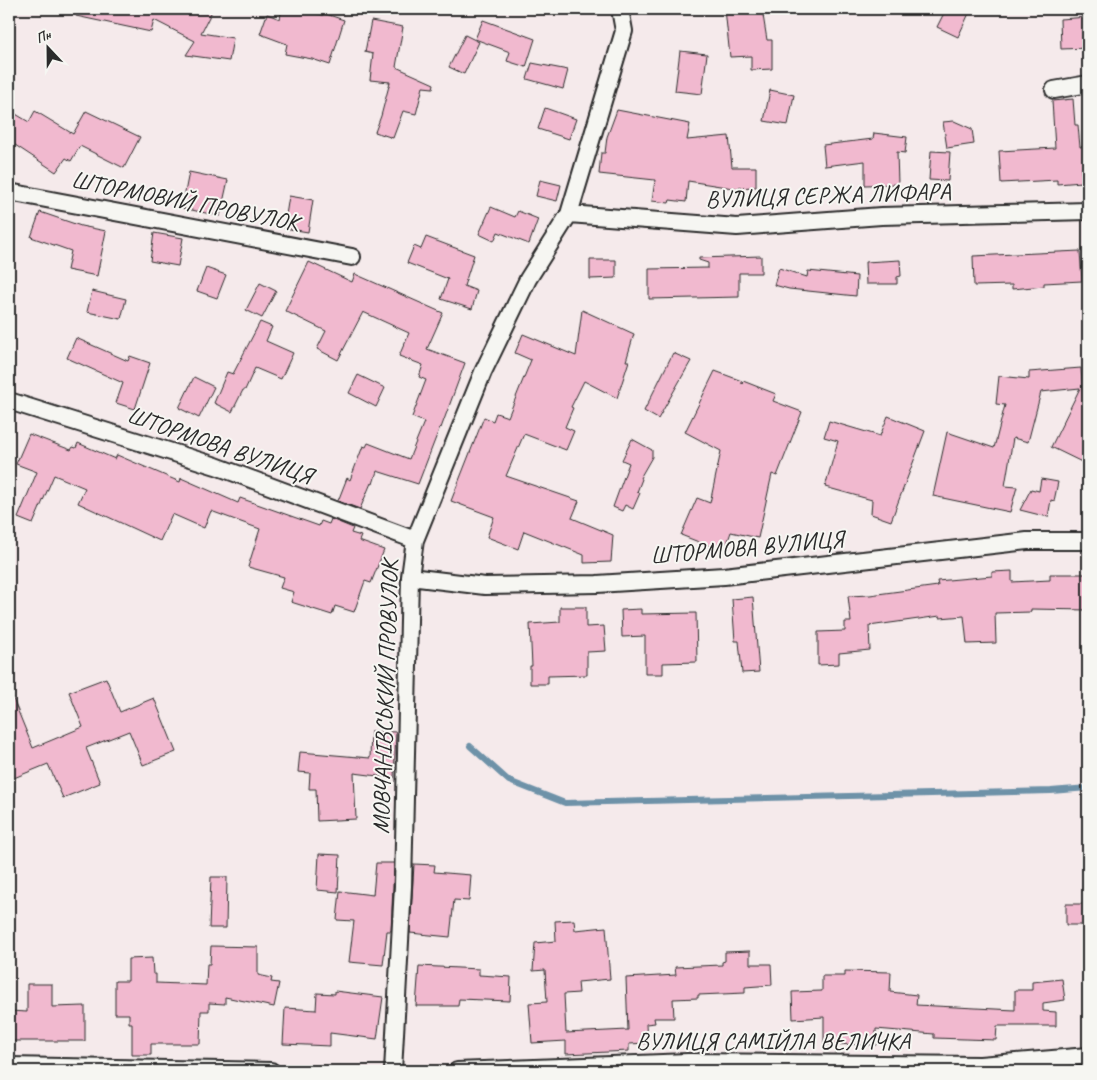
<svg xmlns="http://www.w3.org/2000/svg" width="1097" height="1080" viewBox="0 0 1097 1080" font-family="Caveat,sans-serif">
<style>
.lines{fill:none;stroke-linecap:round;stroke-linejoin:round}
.stream{stroke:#6e92a8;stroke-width:6}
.building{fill:#f1b9cf;stroke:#2b2b2b}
.minor-casing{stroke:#2b2b2b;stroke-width:20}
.minor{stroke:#f6f6f2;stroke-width:16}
.labels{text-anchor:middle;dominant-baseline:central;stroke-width:4;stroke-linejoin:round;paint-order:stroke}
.street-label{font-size:24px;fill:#2b2b2b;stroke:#f6f6f2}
</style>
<rect width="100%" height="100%" fill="#f5eaeb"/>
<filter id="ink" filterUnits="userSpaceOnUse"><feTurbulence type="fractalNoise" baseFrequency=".02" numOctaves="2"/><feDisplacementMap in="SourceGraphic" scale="10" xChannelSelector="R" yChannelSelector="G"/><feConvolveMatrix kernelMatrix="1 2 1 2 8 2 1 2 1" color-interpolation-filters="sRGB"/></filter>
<g filter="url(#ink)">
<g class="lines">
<!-- stream -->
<path class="stream" d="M 470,746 L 509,781 L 565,803 L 1051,791 L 1088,788"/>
</g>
<!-- building -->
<path class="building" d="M 77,9 L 213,9 L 201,33 L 233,38 L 229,61 L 186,55 L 195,41 L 154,20 L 151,32 L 76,16 Z
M 282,9 L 294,9 L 323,15 L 323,13 L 344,20 L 330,65 L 312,59 L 285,54 L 287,44 L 260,34 L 267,14 L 280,19 Z
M 725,9 L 762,9 L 767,40 L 772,40 L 772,69 L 751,70 L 751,56 L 730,57 Z
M 946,9 L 971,9 L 958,37 L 937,27 Z
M 1088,17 L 1088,48 L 1061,49 L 1060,19 Z
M 483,20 L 535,39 L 526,67 L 507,61 L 510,52 L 475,39 Z
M 371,21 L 403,27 L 396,67 L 434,84 L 433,88 L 423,87 L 416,114 L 403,111 L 393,138 L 375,132 L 381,116 L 390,82 L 370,80 L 373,54 L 365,52 Z
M 465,35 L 479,42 L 464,74 L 449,67 Z
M 680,51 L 707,54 L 702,94 L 675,91 Z
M 532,63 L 568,70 L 563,89 L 527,79 Z
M 770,90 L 794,95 L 788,125 L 764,121 Z
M 1073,99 L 1075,125 L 1078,125 L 1080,147 L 1088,146 L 1088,169 L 1081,169 L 1082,182 L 1057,184 L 1057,180 L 1001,183 L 999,151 L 1055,148 L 1052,101 Z
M 545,108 L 576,119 L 569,139 L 538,129 Z
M 9,110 L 29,122 L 35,111 L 73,134 L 86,111 L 140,137 L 124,168 L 80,146 L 71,161 L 66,158 L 56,172 L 9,141 Z
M 617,110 L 690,124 L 687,140 L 729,136 L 732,167 L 756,167 L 756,187 L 733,188 L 688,181 L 686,202 L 670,200 L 669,203 L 652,201 L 655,180 L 599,174 L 601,153 L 605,153 L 607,137 Z
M 954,121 L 972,129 L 974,144 L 947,148 L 943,122 Z
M 874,133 L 907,137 L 905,153 L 897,152 L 898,184 L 865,185 L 865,161 L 825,166 L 823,145 L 873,139 Z
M 931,151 L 950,152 L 948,181 L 929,180 Z
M 189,172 L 228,180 L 220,216 L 182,208 Z
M 540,180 L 561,185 L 557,201 L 536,196 Z
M 289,196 L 313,200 L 308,232 L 284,228 Z
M 491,207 L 515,217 L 518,211 L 538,219 L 529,244 L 498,232 L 494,241 L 479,234 Z
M 40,212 L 81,226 L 106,231 L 97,276 L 67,270 L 71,251 L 31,237 Z
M 154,233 L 183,238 L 178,266 L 150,261 Z
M 426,237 L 474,255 L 464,286 L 477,291 L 472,309 L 441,299 L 448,279 L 407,263 L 414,246 L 421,249 Z
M 1080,251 L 1082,281 L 1044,283 L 1044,286 L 1012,289 L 1012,285 L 974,286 L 973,256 Z
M 761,256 L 761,273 L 739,273 L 739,297 L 649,299 L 649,269 L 708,268 L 708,263 L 699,260 L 699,258 Z
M 590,260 L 616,260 L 616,278 L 590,279 Z
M 900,260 L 901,276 L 897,277 L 897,284 L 866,284 L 865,262 Z
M 309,262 L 352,282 L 355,274 L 443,313 L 427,349 L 465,363 L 441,428 L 440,427 L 418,484 L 377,471 L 373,484 L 371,483 L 360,509 L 338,501 L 347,478 L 350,480 L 363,446 L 366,447 L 368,443 L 409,459 L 424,422 L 412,417 L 426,380 L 419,377 L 423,365 L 399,356 L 409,333 L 363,312 L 338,360 L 317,349 L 326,331 L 285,311 Z
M 206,268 L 226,275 L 217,298 L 197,291 Z
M 779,268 L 807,277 L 808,271 L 857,276 L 856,296 L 789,289 L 774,285 Z
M 260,283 L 276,291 L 262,318 L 246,310 Z
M 92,291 L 126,299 L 121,319 L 87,312 Z
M 582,310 L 634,334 L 626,361 L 629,361 L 617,398 L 584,381 L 571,407 L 573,408 L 565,427 L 574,431 L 566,450 L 524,434 L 506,476 L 579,501 L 572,518 L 613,535 L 611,562 L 584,563 L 584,555 L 524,531 L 518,549 L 487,537 L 494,517 L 451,501 L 484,417 L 493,421 L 496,413 L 508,417 L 531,360 L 515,353 L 523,334 L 576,356 Z
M 260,322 L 272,327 L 266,341 L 293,353 L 281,379 L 255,368 L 245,390 L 243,390 L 232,412 L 214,403 L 227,372 L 233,374 Z
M 76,338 L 128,361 L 130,356 L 150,363 L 135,409 L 116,403 L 123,383 L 67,358 Z
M 673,353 L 691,361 L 658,419 L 644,411 Z
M 1081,368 L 1084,412 L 1088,414 L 1088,465 L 1051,447 L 1080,388 L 1041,392 L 1028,442 L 1013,438 L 1005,486 L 1017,487 L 1010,512 L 933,496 L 947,432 L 994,448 L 1005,405 L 996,404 L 999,376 L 1029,379 L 1029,372 Z
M 715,371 L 742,381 L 742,384 L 743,381 L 776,394 L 773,401 L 802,412 L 777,476 L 772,474 L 758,538 L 731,532 L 724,552 L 681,535 L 697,498 L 710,503 L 721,451 L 685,432 Z
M 358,375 L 385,388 L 376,407 L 349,393 Z
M 194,377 L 214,387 L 199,418 L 179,408 Z
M 888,416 L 925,431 L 891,521 L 871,514 L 872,500 L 825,487 L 838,441 L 824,437 L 829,421 L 880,436 Z
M 29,434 L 71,450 L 73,447 L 76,448 L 78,443 L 115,459 L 117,455 L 180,482 L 181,478 L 238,503 L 240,498 L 319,526 L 321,521 L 329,524 L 331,519 L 353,528 L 351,533 L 361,536 L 359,541 L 384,550 L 371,583 L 365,581 L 354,612 L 335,606 L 332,615 L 291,602 L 294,592 L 280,588 L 284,577 L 248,567 L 260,529 L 211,511 L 204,528 L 172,514 L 160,541 L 78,503 L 85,488 L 54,475 L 33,524 L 18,518 L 37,472 L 16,464 Z
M 632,439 L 652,450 L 652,457 L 640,478 L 642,479 L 637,492 L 640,493 L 633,509 L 625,505 L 622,511 L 613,507 L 629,463 L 622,460 Z
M 1041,479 L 1058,482 L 1054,501 L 1051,500 L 1048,517 L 1020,510 L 1031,489 L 1039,491 Z
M 1012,571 L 1012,582 L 1050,580 L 1050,574 L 1088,574 L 1088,610 L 1031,609 L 1031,612 L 995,613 L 996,643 L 967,644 L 964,616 L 940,618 L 940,616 L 869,626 L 870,650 L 839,653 L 839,664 L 818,665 L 818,632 L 845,631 L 845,622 L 851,622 L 848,596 L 870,595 L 938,586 L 937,581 L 992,576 L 992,572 Z
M 753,597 L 759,672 L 742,673 L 739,641 L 735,641 L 732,599 Z
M 560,607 L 586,607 L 586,627 L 604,626 L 606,651 L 587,652 L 587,675 L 548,676 L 548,684 L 530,684 L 530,666 L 532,666 L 530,624 L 560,622 Z
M 641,609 L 641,614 L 696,613 L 697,662 L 663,663 L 663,674 L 645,674 L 645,636 L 622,637 L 621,610 Z
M 106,678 L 120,712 L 154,698 L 176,752 L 143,765 L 129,731 L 86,748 L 100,783 L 63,798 L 48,764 L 9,780 L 9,689 L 33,748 L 83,727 L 69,692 Z
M 371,731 L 396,732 L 394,778 L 354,773 L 356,819 L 317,821 L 316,789 L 309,789 L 310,773 L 298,772 L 300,752 L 370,758 Z
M 319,854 L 340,855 L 338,892 L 317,890 Z
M 376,863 L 394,863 L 391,931 L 387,931 L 383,965 L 349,962 L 354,921 L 337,920 L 340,891 L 373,895 Z
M 414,864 L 435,865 L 434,872 L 471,875 L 469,901 L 454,900 L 450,937 L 410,933 Z
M 211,877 L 227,877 L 226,928 L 209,928 Z
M 1066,904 L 1088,904 L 1088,925 L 1066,925 Z
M 574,920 L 575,930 L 606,927 L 610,979 L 578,982 L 579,993 L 564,994 L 566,1033 L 628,1030 L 626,978 L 676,975 L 675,967 L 722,965 L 722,962 L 725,961 L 725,952 L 750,951 L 750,964 L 771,964 L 772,985 L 745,987 L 745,993 L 698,995 L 698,998 L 673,999 L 674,1018 L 654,1018 L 655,1023 L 646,1024 L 647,1043 L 629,1044 L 629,1051 L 566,1054 L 566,1041 L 532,1043 L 529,1003 L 547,1002 L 545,970 L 533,971 L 535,943 L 556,941 L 555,921 Z
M 211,946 L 258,947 L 258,975 L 272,978 L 271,982 L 279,983 L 274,1007 L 225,997 L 225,1004 L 209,1003 L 209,1011 L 201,1011 L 200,1044 L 151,1044 L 151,1055 L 132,1055 L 132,1023 L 129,1023 L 129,1014 L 115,1014 L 115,981 L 128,981 L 128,959 L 152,958 L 153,974 L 156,974 L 156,983 L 206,985 L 207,964 L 210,964 Z
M 419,966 L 479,969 L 479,975 L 511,977 L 510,1001 L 459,999 L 458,1006 L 416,1006 Z
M 845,971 L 891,972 L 890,992 L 917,995 L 916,1005 L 1015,1010 L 1015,990 L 1032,990 L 1032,982 L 1062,979 L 1065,1000 L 1043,1003 L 1043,1011 L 1056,1012 L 1056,1026 L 997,1026 L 996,1040 L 934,1038 L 934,1034 L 876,1029 L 876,1045 L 824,1044 L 824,1017 L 793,1019 L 792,992 L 822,991 L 822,976 L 845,976 Z
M 27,984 L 52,984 L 52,1007 L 85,1006 L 85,1041 L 9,1041 L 9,1011 L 27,1012 Z
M 335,991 L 383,997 L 377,1039 L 330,1033 L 330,1046 L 283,1044 L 285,1008 L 316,1010 L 317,993 L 335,994 Z"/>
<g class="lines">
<!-- minor casing -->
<g class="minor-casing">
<path id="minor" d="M 1054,90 L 1088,84
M 9,192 L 352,257
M 569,214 L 737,227 L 881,216 L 1088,211
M 9,401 L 216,466 L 415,540
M 410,577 L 485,586 L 597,584 L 724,576 L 1027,541 L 1088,541
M 9,1066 L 271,1071
M 393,1071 L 403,886 L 410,577 L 415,540 L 483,372 L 528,279 L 569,214 L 624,31 L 620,9
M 457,1071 L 688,1062 L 980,1065 L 1088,1056"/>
</g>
<!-- minor -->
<use href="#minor" class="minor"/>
</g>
</g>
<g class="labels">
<!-- street labels -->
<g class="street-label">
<text transform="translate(828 195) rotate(-2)">ВУЛИЦЯ СЕРЖА ЛИФАРА</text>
<text transform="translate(185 201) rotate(11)">ШТОРМОВИЙ ПРОВУЛОК</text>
<text transform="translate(220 445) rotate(19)">ШТОРМОВА ВУЛИЦЯ</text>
<text transform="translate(747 547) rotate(-5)">ШТОРМОВА ВУЛИЦЯ</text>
<text transform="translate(385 697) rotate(-88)">МОВЧАНІВСЬКИЙ ПРОВУЛОК</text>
<text x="773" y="1041">ВУЛИЦЯ САМІЙЛА ВЕЛИЧКА</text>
</g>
</g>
<!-- margin -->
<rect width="1097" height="1080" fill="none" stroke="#f6f6f2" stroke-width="30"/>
<rect x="15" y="15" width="1067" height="1050" fill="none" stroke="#2b2b2b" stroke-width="2" filter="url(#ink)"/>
<!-- north arrow -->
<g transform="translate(48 48) rotate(338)" stroke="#f6f6f2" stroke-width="4" paint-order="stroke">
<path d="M0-4L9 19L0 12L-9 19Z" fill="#2b2b2b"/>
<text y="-8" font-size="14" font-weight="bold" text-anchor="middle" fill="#2b2b2b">Пн</text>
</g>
</svg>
